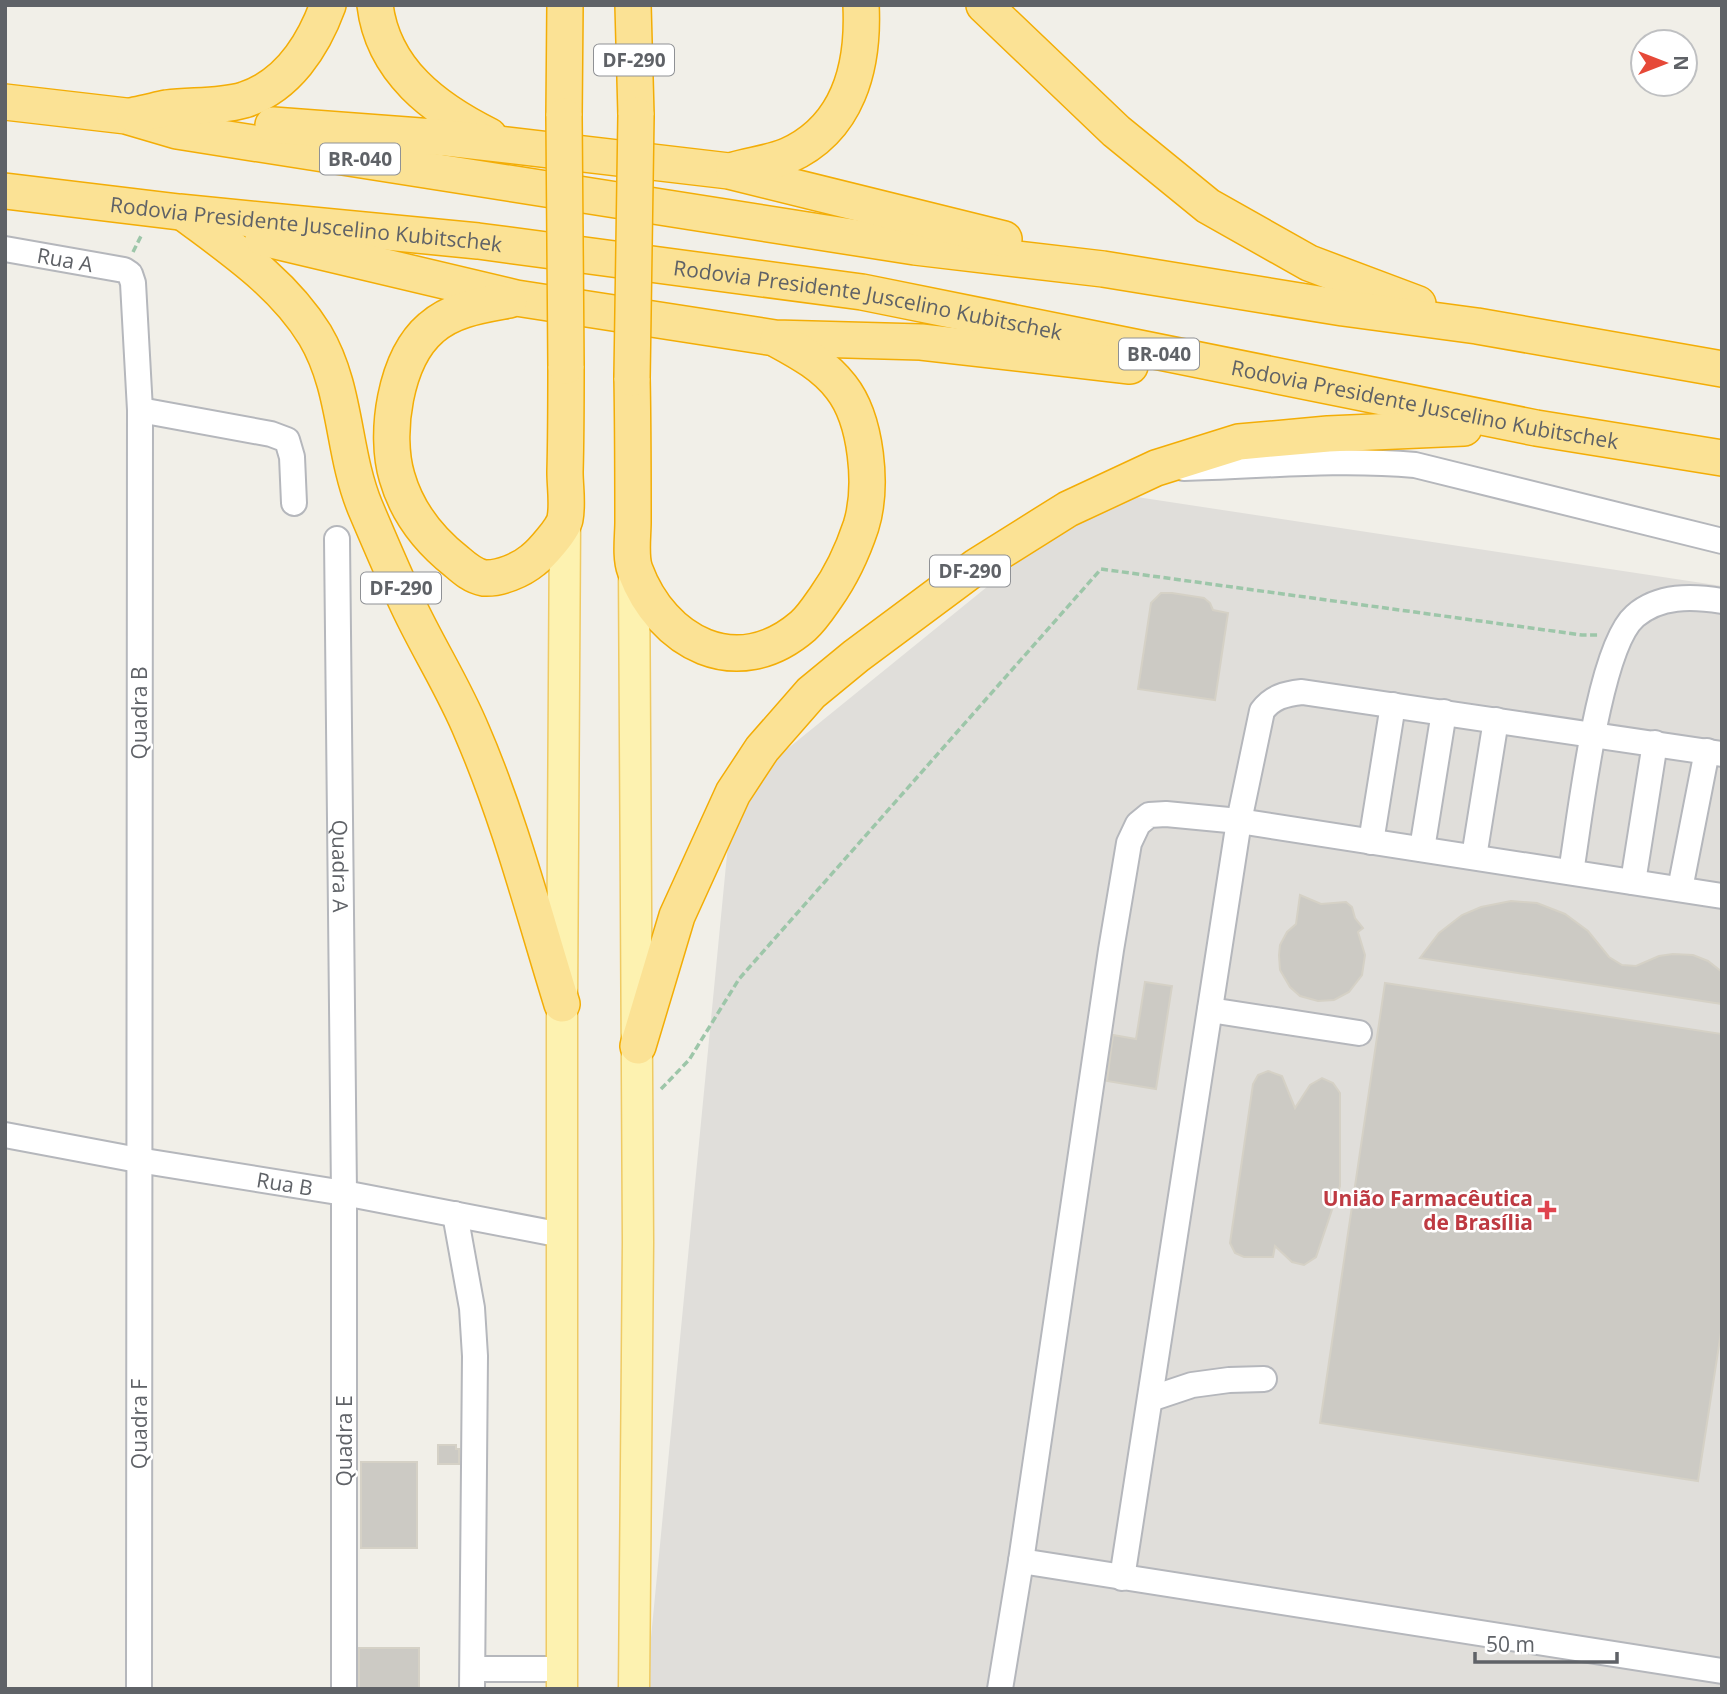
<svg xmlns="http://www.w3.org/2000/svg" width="1727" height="1694" viewBox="0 0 1727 1694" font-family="'Open Sans',sans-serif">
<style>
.industrial{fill:#e0deda}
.building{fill:#cccac4;stroke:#d5d1c6;stroke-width:2}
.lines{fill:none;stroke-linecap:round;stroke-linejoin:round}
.minor-casing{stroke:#b5b7bc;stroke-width:28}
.major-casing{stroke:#efca63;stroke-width:33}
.highway-casing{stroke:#f3ad06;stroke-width:38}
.path{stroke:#9dc6a9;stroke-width:3.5;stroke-dasharray:7 3.5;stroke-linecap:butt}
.minor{stroke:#fff;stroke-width:24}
.major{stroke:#fdf2b0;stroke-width:30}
.highway{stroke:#fbe295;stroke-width:35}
.highway-bridge-casing{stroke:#f3ad06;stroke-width:38;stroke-linecap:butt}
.highway-bridge{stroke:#fbe295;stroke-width:35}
.health-dot{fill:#e0444e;stroke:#fff;stroke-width:2.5}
.labels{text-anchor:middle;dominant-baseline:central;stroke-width:5;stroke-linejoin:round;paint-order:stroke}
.shield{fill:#fff;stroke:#8f9195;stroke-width:2}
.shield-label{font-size:19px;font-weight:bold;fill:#5f6267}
.street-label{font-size:21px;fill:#5f6267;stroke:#fff}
.health-label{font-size:21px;font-weight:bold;fill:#be3a42;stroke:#fff;text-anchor:end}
</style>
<rect width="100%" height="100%" fill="#f1efe8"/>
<!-- industrial -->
<path class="industrial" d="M 1104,492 L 1722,586 L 1722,1689 L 646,1689 L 733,793 Z"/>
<!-- building -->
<path class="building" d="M 1161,593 L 1172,593 L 1204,598 L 1210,603 L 1213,610 L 1228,613 L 1215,700 L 1138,689 L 1151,603 Z
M 1300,895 L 1321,904 L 1346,902 L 1352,907 L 1355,918 L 1363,928 L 1358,932 L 1365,955 L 1362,975 L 1349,992 L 1334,1000 L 1318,1001 L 1300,996 L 1290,987 L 1280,970 L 1279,955 L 1280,945 L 1287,932 L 1296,924 Z
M 1511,901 L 1537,903 L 1565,914 L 1588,931 L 1609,957 L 1622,965 L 1636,966 L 1659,956 L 1673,954 L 1693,955 L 1708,961 L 1722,972 L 1722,1004 L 1420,958 L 1439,933 L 1462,915 L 1481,907 Z
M 1145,982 L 1172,986 L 1156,1089 L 1107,1081 L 1113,1035 L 1136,1039 Z
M 1385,983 L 1722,1034 L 1722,1326 L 1698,1481 L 1320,1423 Z
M 1268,1071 L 1282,1076 L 1295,1108 L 1310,1085 L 1322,1078 L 1333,1083 L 1340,1093 L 1340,1186 L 1316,1257 L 1304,1265 L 1292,1262 L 1275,1246 L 1273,1257 L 1244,1257 L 1235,1253 L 1230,1243 L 1253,1084 L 1258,1075 Z
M 438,1445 L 456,1445 L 456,1449 L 459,1449 L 459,1464 L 438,1464 Z
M 361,1462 L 417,1462 L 417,1548 L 361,1548 Z
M 359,1648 L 419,1648 L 419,1689 L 359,1689 Z"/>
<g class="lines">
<!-- minor casing -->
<g class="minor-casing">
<g id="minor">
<path id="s1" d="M 5,249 L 124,270 L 130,274 L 133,283 L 140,410 L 139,1689"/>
<path d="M 140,410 L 271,434 L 287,440 L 292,457 L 294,503"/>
<path d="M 1184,468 C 1261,466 1338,458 1415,465 L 1722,541"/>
<path id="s2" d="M 337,539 L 344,1193 L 344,1689"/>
<path d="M 1371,842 L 1393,705"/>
<path d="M 1422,849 L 1444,712"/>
<path d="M 1474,857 L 1496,720"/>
<path d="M 1571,872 C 1580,819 1598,648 1635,616 C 1659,595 1692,596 1722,601"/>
<path d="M 1633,882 L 1655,743"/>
<path d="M 1680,889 L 1707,751"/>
<path d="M 1210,1010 L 1359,1033"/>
<path id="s3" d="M 5,1135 L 138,1160 L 344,1193 L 562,1235"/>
<path d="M 455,1214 L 472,1308 L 475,1356 L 472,1689"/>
<path d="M 1150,1399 L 1192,1385 L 1229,1380 L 1264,1379"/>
<path d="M 1021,1561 L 1722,1671"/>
<path d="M 1122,1578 L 1239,821 L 1262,711 C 1272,697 1285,694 1302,692 L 1722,754"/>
<path d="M 473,1669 L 562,1669"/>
<path d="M 1000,1689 L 1021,1561 L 1111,950 L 1129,843 L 1138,824 L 1149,815 L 1166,814 L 1239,821 L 1722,896"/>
</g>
</g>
<!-- major casing -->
<g class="major-casing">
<path id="major" d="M 562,1689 L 562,1004 L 565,522
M 634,1689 L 638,1242 L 634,567"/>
</g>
<!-- highway casing -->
<g class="highway-casing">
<g id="highway">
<path d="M 375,5 C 383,71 435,109 489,136"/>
<path d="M 633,5 L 636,115"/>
<path d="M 984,5 L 1116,131 L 1208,206 L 1309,263 L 1418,304"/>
<path d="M 5,102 L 126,116 L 177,131 L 915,247 L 1103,269 L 1343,308 L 1477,326 L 1722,369"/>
<path d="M 135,115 C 146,113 157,110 167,108 C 192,105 220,107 244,100 C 287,86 313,46 328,5"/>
<path d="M 564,116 L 565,5"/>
<path d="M 273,125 L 447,138 L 729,171 L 1004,239"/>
<path d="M 734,170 C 751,165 770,163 787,156 C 848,129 864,67 861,5"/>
<path id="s4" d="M 5,191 L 179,212 L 478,241 L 862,292 L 1536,428 L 1722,458"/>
<path d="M 184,213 C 232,249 283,283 315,335 C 347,389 342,451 365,507 C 379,540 393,573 408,605 C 428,648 454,688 472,732 C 510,820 534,914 562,1004"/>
<path d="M 263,238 L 516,298 L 775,338 L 921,342 L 1130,366"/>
<path d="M 509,300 C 482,305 452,309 431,328 C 395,359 384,434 397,477 C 407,512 429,540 457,562 C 465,569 473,576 484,578 C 500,579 521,570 533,560 C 541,554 564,528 565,519 C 568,504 565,487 565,472 C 566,436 566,401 566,366"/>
<path d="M 632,378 C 633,426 633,474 633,522 C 633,536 630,557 635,570 C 662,643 737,683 803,626 C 812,618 819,607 826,597 C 841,576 853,550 861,526 C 873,487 867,420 841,387 C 825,366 802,353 778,340"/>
<path d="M 638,1046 L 677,916 L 733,793 L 762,749 L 811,693 L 856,656 L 977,566 L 1068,509 L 1156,468 L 1239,442 L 1328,434 L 1464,428"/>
</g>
</g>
<!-- path -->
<path class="path" d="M 133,252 L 142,234
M 661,1089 L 689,1060 L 739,979 L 1101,569 L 1582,635 L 1600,635"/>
<!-- minor -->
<use href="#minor" class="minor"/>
<!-- major -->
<use href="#major" class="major"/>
<!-- highway -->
<use href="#highway" class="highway"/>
<!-- highway-bridge casing -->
<g class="highway-bridge-casing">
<path id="highway-bridge" d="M 564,116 L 566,366
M 632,378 L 636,115"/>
</g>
<!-- highway-bridge -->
<use href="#highway-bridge" class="highway-bridge"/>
</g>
<!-- markers -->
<path class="health-dot" d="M1543.5 1199.5h7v7h7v7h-7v7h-7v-7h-7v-7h7z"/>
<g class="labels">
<!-- shield labels -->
<g class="shield">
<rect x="594" y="44.5" width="80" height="31" rx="5"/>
<rect x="320" y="143.5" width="80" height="31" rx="5"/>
<rect x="1119" y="338.5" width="80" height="31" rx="5"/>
<rect x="930" y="555.5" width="80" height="31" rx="5"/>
<rect x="361" y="572.5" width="80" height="31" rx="5"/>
</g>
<g class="shield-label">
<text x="634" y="60">DF-290</text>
<text x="360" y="159">BR-040</text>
<text x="1159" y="354">BR-040</text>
<text x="970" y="571">DF-290</text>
<text x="401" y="588">DF-290</text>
</g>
<!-- street labels -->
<g class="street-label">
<text stroke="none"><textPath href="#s4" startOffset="303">Rodovia Presidente Juscelino Kubitschek</textPath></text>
<text stroke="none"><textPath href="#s1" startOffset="61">Rua A</textPath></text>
<text stroke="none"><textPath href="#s4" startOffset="870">Rodovia Presidente Juscelino Kubitschek</textPath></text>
<text stroke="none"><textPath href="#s4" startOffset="1437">Rodovia Presidente Juscelino Kubitschek</textPath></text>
<text transform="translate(139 713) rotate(-90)">Quadra B</text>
<text stroke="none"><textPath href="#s2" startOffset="327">Quadra A</textPath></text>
<text stroke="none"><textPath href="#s3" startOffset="284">Rua B</textPath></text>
<text transform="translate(139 1424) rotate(-90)">Quadra F</text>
<text transform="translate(344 1441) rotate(-90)">Quadra E</text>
</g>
<!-- health labels -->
<g class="health-label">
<text x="1533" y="1198">União Farmacêutica<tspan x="1533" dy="24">de Brasília</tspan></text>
</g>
</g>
<!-- border -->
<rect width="1727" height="1694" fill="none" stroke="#5f6267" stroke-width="14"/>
<!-- north arrow -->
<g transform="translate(1664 63) rotate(90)"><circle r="33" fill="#ffffff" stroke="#bfc0c2" stroke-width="2"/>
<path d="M0-5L12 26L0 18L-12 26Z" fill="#e64938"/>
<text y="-10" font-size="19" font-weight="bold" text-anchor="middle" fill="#5f6267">N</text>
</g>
<!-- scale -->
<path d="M1475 1652v10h142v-10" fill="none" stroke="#5f6267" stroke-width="3.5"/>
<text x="1486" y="1652" font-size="21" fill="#5f6267" stroke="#ffffff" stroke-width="5" paint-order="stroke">50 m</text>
</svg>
